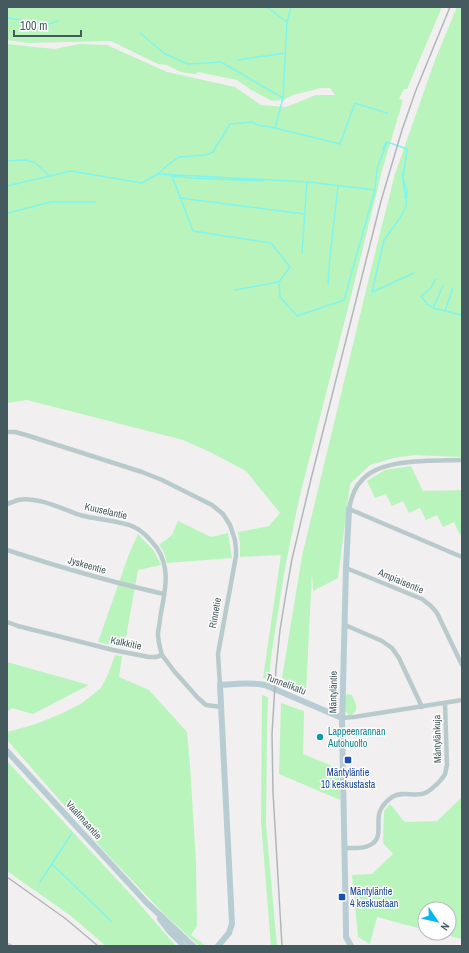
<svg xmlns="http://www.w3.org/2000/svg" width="469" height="953" viewBox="0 0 469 953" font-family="'Archivo Narrow',sans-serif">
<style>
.green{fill:#b9f4bd}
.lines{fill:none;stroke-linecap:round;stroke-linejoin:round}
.stream{stroke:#81f5ea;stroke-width:1.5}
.street{stroke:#b9cacd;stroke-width:4.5}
.secondary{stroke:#b8cdd3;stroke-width:6}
.rail{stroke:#b0b7ba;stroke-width:1.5}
.culture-dot{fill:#0f9aa8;stroke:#fff;stroke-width:1.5}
.transit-dot{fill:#1a4fb4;stroke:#fff;stroke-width:1.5}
.labels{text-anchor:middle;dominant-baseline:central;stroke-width:3;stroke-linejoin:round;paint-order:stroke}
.street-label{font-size:10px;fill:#455a5e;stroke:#fff}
.culture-label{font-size:10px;fill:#0d838f;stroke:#fff;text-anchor:start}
.transit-label{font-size:10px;fill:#164399;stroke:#fff}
</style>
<rect width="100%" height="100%" fill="#f2eff0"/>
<!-- green -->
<path class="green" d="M 7,7 L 442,7 L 407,89 L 404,89 L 399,99 L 403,100 L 382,171 L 350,300 L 299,499 L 285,568 L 271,657 L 269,680 L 263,678 L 281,555 L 240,557 L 240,544 L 238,532 L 269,526 L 280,513 L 246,471 L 210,452 L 183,440 L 27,400 L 7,403 L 7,44 L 54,49 L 80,44 L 107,45 L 167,72 L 235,87 L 261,105 L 286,107 L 316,95 L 335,95 L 330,88 L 321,88 L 293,95 L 283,100 L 272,101 L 251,90 L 237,80 L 198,72 L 195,74 L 186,73 L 178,71 L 167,65 L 158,64 L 111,41 L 28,43 L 7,40 Z
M 457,7 L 462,7 L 462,457 L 414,455 L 394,458 L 370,465 L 350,484 L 338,578 L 313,591 L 312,572 L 306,692 L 282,678 L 302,556 L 376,249 L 395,174 L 435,60 Z
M 411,466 L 423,491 L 462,490 L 462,534 L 460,535 L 454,522 L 443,527 L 437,515 L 426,520 L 420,508 L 409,513 L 403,501 L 392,506 L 386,494 L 375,498 L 367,481 L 385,470 Z
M 178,521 L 211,537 L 228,533 L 232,558 L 167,563 L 163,550 L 159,545 L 172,535 Z
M 138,534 L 154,551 L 161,565 L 138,570 L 124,648 L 98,642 L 129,554 Z
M 115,655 L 122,656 L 119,677 L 149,690 L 187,732 L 190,765 L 196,863 L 197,926 L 191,935 L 206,946 L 200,946 L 197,944 L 164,914 L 106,853 L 7,740 L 7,732 L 36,724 L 63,713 L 82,703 L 101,688 L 109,672 Z
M 7,662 L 89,685 L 33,714 L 12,708 L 7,712 Z
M 347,694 L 352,695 C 355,703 360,708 352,715 L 349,715 L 344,710 L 345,697 Z
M 262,695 L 268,697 L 267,729 L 266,824 L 277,946 L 271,946 L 261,822 Z
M 281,703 L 304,711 L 303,754 L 340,769 L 340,800 L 279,774 Z
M 7,761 L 136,900 L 176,946 L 106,946 L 71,916 L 7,871 Z
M 462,797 L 462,939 L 437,933 L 449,933 L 449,909 L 425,909 L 425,930 L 377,917 L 370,944 L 358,937 L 352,875 L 372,874 L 393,854 L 383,843 L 384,811 L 390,804 L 403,820 L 406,822 L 437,821 Z"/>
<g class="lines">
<!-- stream -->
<path class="stream" d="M 267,7 L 287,22
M 7,18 L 49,24 L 58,21
M 140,33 L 165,54 L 188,64 L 221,62 L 283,98
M 238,60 L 285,53
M 275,128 L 283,98 L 287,22 L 291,7
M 383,149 L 386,142
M 7,161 L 24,160 L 34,162 L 50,176
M 403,172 C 401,181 406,189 405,198
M 158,174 L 168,165 L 179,157 L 206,155 L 213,152 L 230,124 L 252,122 L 258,125 L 275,128 L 340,144 L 355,103 L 387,113
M 171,176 L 192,178 L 263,181
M 172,176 L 193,231 L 271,243 L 290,267 L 279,282 L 235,290
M 7,186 L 71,171 L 142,183 L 158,174 L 309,182 L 375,190 L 377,169 L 387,142 L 407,149 L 403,179 L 407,191 L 406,206 L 402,215 L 384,240 L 372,292 L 414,273
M 180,198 L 305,214
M 7,212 L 8,213 L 51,202 L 95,202
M 302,253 L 307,182
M 436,279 L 430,289 L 421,296 L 427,304 L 433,308 L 462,315
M 279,282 L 280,297 L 297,316 L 344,300 L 375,190
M 328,284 L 330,256 L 338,186
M 433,308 L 443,286
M 445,311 L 453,288
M 52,864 L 112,922
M 40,882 L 72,833"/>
<!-- street -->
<path class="street" d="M 7,432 L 15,432 L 26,435 L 142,472 L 162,480 L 212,505 L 223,514 L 230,525 L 235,540 L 236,549 L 236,556 L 218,654 L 220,685
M 462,460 C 434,461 383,458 363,479 C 354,487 351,498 349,509 L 462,557
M 7,504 C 11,503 15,501 18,500 C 36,496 63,509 80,515 C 97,520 119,520 134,527 C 143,531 151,540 157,548 C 172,571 164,593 160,619 C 160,624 158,629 158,634 C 158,641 160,648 162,655
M 7,550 C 59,567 111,582 164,594
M 346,568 L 422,599 L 431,606 L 437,613 L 462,665
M 7,622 L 18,626 L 113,650 L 149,657 L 156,657 L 162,655 L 174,671 L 198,698 L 206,705 L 221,707
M 345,625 L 382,641 L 392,648 L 399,658 L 422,707
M 342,718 L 354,717 L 462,700
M 344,848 C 352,848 361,849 368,846 C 385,840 375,823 380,811 C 382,806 388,800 392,797 C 402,791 412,796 422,794 C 429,793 442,780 445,774 C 446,771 446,768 447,765 L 445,703
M 7,945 L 10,946"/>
<!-- secondary -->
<path class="secondary" d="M 349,509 L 346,568 L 342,724 L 346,928 L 346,937 L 351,946
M 7,751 L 147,903 L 193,946
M 160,919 L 169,931 L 184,946
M 218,946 L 229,933 L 232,924 L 220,685 C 235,684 250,682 265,685 L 342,718"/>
<!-- rail -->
<path class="rail" d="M 7,877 L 66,919 L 98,946
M 282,946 L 273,792 L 272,734 L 276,668 L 280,630 L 286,593 L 292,559 L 311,479 L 381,201 L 402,130 L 416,90 L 450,7"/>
</g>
<!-- markers -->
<circle class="culture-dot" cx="320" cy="737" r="4"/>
<g class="transit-dot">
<rect x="344" y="756" width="8" height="8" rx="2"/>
<rect x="338" y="893" width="8" height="8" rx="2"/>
</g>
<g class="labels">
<!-- street labels -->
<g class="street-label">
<text transform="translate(106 511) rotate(13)">Kuuselantie</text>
<text transform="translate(87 565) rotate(16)">Jyskeentie</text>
<text transform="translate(401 581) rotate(23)">Ampiaisentie</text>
<text transform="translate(215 613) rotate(-80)">Rinnetie</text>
<text transform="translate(126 643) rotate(12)">Kalkkitie</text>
<text transform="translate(286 684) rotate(21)">Tunnelikatu</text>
<text transform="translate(333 692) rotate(-89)">Mäntyläntie</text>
<text transform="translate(437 739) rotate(-91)">Mäntylänkuja</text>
<text transform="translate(84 820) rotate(48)">Vaalimaantie</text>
</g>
<!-- culture labels -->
<g class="culture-label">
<text x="328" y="731">Lappeenrannan<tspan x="328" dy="12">Autohuolto</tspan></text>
</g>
<!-- transit labels -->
<g class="transit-label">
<text x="348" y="772">Mäntyläntie<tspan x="348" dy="12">10 keskustasta</tspan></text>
<text x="350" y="891" text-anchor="start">Mäntyläntie<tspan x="350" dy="12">4 keskustaan</tspan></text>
</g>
</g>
<!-- border -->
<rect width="469" height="953" fill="none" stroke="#455a5e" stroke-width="16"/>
<!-- north arrow -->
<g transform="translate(437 921) rotate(124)"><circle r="19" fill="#ffffff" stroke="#b5bdbf"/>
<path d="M0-3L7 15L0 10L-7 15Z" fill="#06b7f5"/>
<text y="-6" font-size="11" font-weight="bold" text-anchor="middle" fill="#455a5e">N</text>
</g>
<!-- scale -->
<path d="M14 30v6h67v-6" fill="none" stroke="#455a5e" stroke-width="2"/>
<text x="20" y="30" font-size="12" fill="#455a5e" stroke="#ffffff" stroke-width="3" paint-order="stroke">100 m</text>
</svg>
